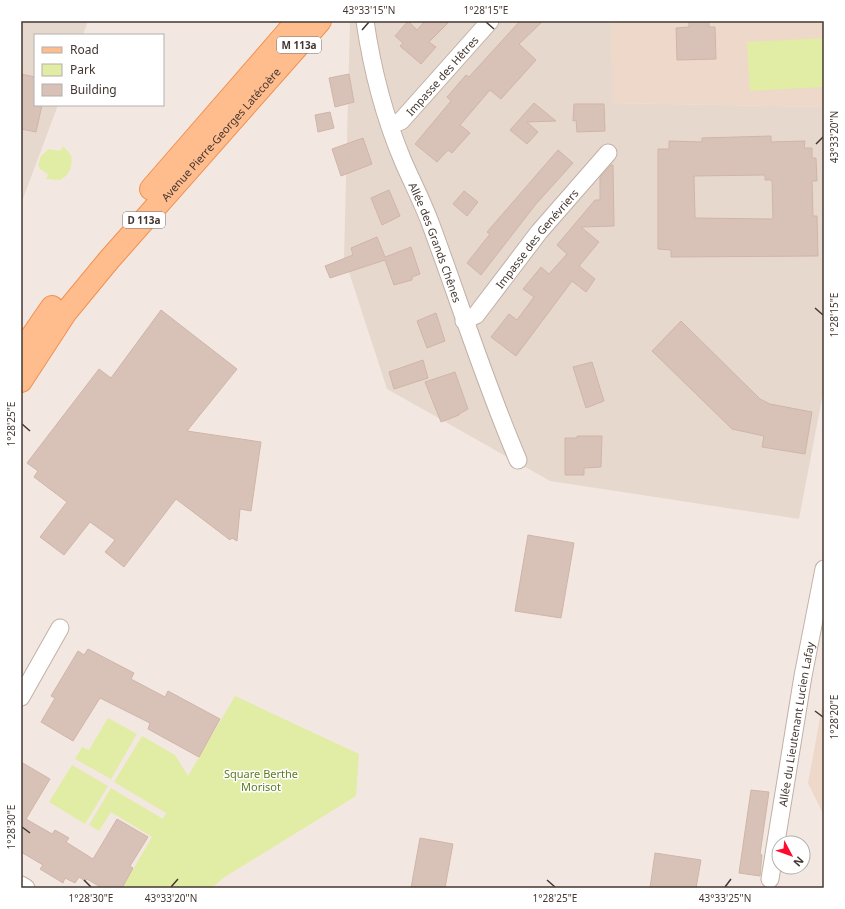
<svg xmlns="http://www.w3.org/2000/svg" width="845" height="909" viewBox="0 0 845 909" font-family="'Noto Sans',sans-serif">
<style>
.residential{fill:#e7d8ce}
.education{fill:#eed8c9}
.green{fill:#e1eca4}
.building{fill:#d8c2b8;stroke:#d1b4a8;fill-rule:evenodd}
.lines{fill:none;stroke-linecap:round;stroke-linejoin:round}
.street-casing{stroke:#c1b0a6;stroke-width:19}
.primary-casing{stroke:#f09151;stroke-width:24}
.street{stroke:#fff;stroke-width:17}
.primary{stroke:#ffbc8d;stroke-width:22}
.ticks{fill:none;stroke:#443731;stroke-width:1.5}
.labels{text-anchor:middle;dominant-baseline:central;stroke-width:3;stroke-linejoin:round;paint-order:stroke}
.shield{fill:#fff;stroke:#7c736f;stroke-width:1}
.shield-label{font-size:10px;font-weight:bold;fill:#443731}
.street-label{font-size:11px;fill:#443731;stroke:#fff}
.park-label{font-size:11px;fill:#5d7b20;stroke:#fff}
.neatline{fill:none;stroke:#443731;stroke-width:1.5}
.ticks-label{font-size:10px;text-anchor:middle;fill:#443731}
</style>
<rect width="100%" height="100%" fill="#f3e8e1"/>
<!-- residential -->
<path class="residential" d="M 21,21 L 88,21 L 83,35 L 35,35 L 35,105 L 58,105 L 21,204 Z
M 350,21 L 611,21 L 613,103 L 824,107 L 824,388 L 799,519 L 550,481 L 387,389 L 344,257 Z"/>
<!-- education -->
<path class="education" d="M 611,21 L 824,21 L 824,107 L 612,103 Z
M 824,696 L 824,816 L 808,783 Z"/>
<!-- green -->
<path class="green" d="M 824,38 L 824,87 L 750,91 L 747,42 Z
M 63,146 L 71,155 C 73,166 70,175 60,180 L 46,179 L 48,174 L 40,169 L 38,165 L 41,156 L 49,149 L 60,151 Z
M 235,696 L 359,754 L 356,796 L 223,878 L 212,888 L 122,888 L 152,837 L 111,812 L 99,831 L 89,825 L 111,788 L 163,819 L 166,813 L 114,782 L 142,736 L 175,755 L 188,776 Z
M 108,718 L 137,734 L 111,779 L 75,759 L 82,747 L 89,750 Z
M 72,765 L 108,786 L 85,824 L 49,802 Z"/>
<!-- building -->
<path class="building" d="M 408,21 L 417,30 L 425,21 L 450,21 L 429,42 L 436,47 L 421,64 L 400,46 L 403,43 L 395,36 Z
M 520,21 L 543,21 L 519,44 L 536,60 L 501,99 L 490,90 L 460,125 L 470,133 L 452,153 L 448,150 L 437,162 L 415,144 L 451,101 L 447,97 L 466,75 L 469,77 Z
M 689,21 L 709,21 L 709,27 L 715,27 L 716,59 L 677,60 L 676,28 L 689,27 Z
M 21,74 L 35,77 L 35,105 L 42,105 L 36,132 L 21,129 Z
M 349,74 L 354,102 L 335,107 L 329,78 Z
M 534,103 L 556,121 L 527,122 L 538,132 L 527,144 L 510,130 Z
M 574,104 L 604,104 L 605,131 L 577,132 L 576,120 L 573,121 Z
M 330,112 L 334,128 L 318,132 L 315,115 Z
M 771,136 L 771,142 L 805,141 L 804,148 L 812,148 L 812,158 L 816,158 L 817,181 L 812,181 L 813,216 L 817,216 L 818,256 L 671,257 L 671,250 L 658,249 L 658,149 L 669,149 L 669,141 L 702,142 L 702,138 ZM 765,175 L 765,180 L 772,180 L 773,219 L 695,218 L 694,176 Z
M 363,138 L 372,164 L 341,176 L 332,149 Z
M 558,150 L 573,163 L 536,204 L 481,275 L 467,263 L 490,234 L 487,232 Z
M 611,165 L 613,165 L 614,226 L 581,227 L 599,242 L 579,266 L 595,279 L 586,292 L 572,281 L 516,356 L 491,337 L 509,314 L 517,320 L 534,297 L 523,289 L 541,267 L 549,274 L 567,254 L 557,245 L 595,200 L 600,200 L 600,177 Z
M 389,190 L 400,216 L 382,225 L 371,198 Z
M 464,191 L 478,202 L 467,216 L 453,204 Z
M 377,237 L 385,257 L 411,247 L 420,274 L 412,277 L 412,280 L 394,285 L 385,260 L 330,278 L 325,266 L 353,255 L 351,248 Z
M 161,310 L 237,369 L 187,431 L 261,442 L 251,511 L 240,509 L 237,541 L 232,538 L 230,540 L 176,499 L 124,567 L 105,552 L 115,540 L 90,522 L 64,555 L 40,537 L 67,502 L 34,477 L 38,471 L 27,463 L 99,369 L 111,378 Z
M 436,313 L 445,341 L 427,348 L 417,321 Z
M 681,321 L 760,399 L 770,404 L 812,412 L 805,454 L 762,447 L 764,436 L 732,429 L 652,351 Z
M 423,360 L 428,378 L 394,389 L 389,372 Z
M 592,362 L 604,401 L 586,408 L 573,367 Z
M 455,372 L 468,409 L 459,414 L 459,415 L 441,422 L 425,382 Z
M 577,436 L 602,436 L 601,467 L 584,468 L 584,475 L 565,475 L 565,438 L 577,438 Z
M 528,535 L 574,543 L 561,618 L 515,611 Z
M 88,649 L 134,673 L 131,679 L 165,697 L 168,691 L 220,719 L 199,757 L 148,729 L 150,723 L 100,698 L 73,741 L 41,722 L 55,698 L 51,696 L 78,651 L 84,655 Z
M 21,762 L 50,779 L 26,819 L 52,834 L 55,830 L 69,838 L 66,842 L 93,859 L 117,819 L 148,837 L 130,866 L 133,868 L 122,888 L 102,888 L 87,879 L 85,881 L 79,877 L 75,883 L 65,878 L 63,883 L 40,869 L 43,865 L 21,852 Z
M 751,790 L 769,792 L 760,854 L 762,855 L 760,876 L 739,873 Z
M 420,838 L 453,844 L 445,888 L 411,888 Z
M 655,853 L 701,860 L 696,888 L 650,888 Z"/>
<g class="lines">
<!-- street casing -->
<g class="street-casing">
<g id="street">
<path id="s1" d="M 365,21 C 372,69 384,116 403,161 C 412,182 423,203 431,225 C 460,303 485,383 518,460"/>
<path id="s2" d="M 391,125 L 401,121 L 490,21"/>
<path id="s3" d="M 464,321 L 476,315 L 539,232 L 608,153"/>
<path d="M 21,697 L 60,628"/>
<path id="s4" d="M 770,879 L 803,676 L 824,569"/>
<path d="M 21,885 L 26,888"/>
</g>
</g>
<!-- primary casing -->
<g class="primary-casing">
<g id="primary">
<path d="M 151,189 L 297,21"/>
<path d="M 21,352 L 52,307"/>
<path id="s5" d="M 21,381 L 66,312 L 108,261 L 320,21"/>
</g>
</g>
<!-- street -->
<use href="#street" class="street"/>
<!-- primary -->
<use href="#primary" class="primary"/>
</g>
<!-- ticks -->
<path class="ticks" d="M 486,22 L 494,29M 362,30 L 369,22M 816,144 L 823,137M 815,308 L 823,315M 22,424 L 30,431M 815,711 L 823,717M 22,827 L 30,833M 84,880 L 91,887M 547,880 L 555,887M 171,887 L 178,879M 725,887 L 731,879"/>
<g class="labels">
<!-- shield labels -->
<g class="shield">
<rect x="277" y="37" width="44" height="16" rx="3"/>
<rect x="123" y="212" width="42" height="16" rx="3"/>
</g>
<g class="shield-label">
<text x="299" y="45">M 113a</text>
<text x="144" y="220">D 113a</text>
</g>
<!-- street labels -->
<g class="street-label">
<text stroke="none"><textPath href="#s2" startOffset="72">Impasse des Hêtres</textPath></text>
<text stroke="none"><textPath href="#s5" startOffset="318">Avenue Pierre-Georges Latécoère</textPath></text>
<text stroke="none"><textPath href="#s3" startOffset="111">Impasse des Genévriers</textPath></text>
<text stroke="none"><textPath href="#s1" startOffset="233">Allée des Grands Chênes</textPath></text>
<text stroke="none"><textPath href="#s4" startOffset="157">Allée du Lieutenant Lucien Lafay</textPath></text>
</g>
<!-- park labels -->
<g class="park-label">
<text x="261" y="773">Square Berthe<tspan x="261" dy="13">Morisot</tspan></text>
</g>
</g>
<!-- border -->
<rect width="845" height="909" fill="none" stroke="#ffffff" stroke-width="44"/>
<!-- legend -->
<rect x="34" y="34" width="130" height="72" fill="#ffffff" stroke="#b4afad"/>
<rect x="42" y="47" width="20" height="6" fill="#ffbc8d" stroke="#b4afad"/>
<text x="70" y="54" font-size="12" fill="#443731">Road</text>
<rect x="42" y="64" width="20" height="12" fill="#e1eca4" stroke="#b4afad"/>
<text x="70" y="74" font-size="12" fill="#443731">Park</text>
<rect x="42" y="84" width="20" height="12" fill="#d8c2b8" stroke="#b4afad"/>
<text x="70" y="94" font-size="12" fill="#443731">Building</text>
<!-- north arrow -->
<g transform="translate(791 855) rotate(131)"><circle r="19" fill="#ffffff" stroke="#b4afad"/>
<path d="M0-3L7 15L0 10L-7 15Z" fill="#ff0b30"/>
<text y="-6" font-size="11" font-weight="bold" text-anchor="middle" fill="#443731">N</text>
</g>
<rect x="22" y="22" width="801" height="865" class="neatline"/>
<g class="ticks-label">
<text x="369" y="14">43°33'15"N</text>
<text x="486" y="14">1°28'15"E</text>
<text transform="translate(834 137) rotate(-90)" y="4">43°33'20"N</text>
<text transform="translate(834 315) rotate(-90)" y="4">1°28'15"E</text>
<text transform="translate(11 424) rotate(-90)" y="4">1°28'25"E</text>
<text transform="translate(834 717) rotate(-90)" y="4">1°28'20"E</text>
<text transform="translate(11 827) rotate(-90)" y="4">1°28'30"E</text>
<text x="91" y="902">1°28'30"E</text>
<text x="171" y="902">43°33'20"N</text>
<text x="555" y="902">1°28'25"E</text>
<text x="725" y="902">43°33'25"N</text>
</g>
</svg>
